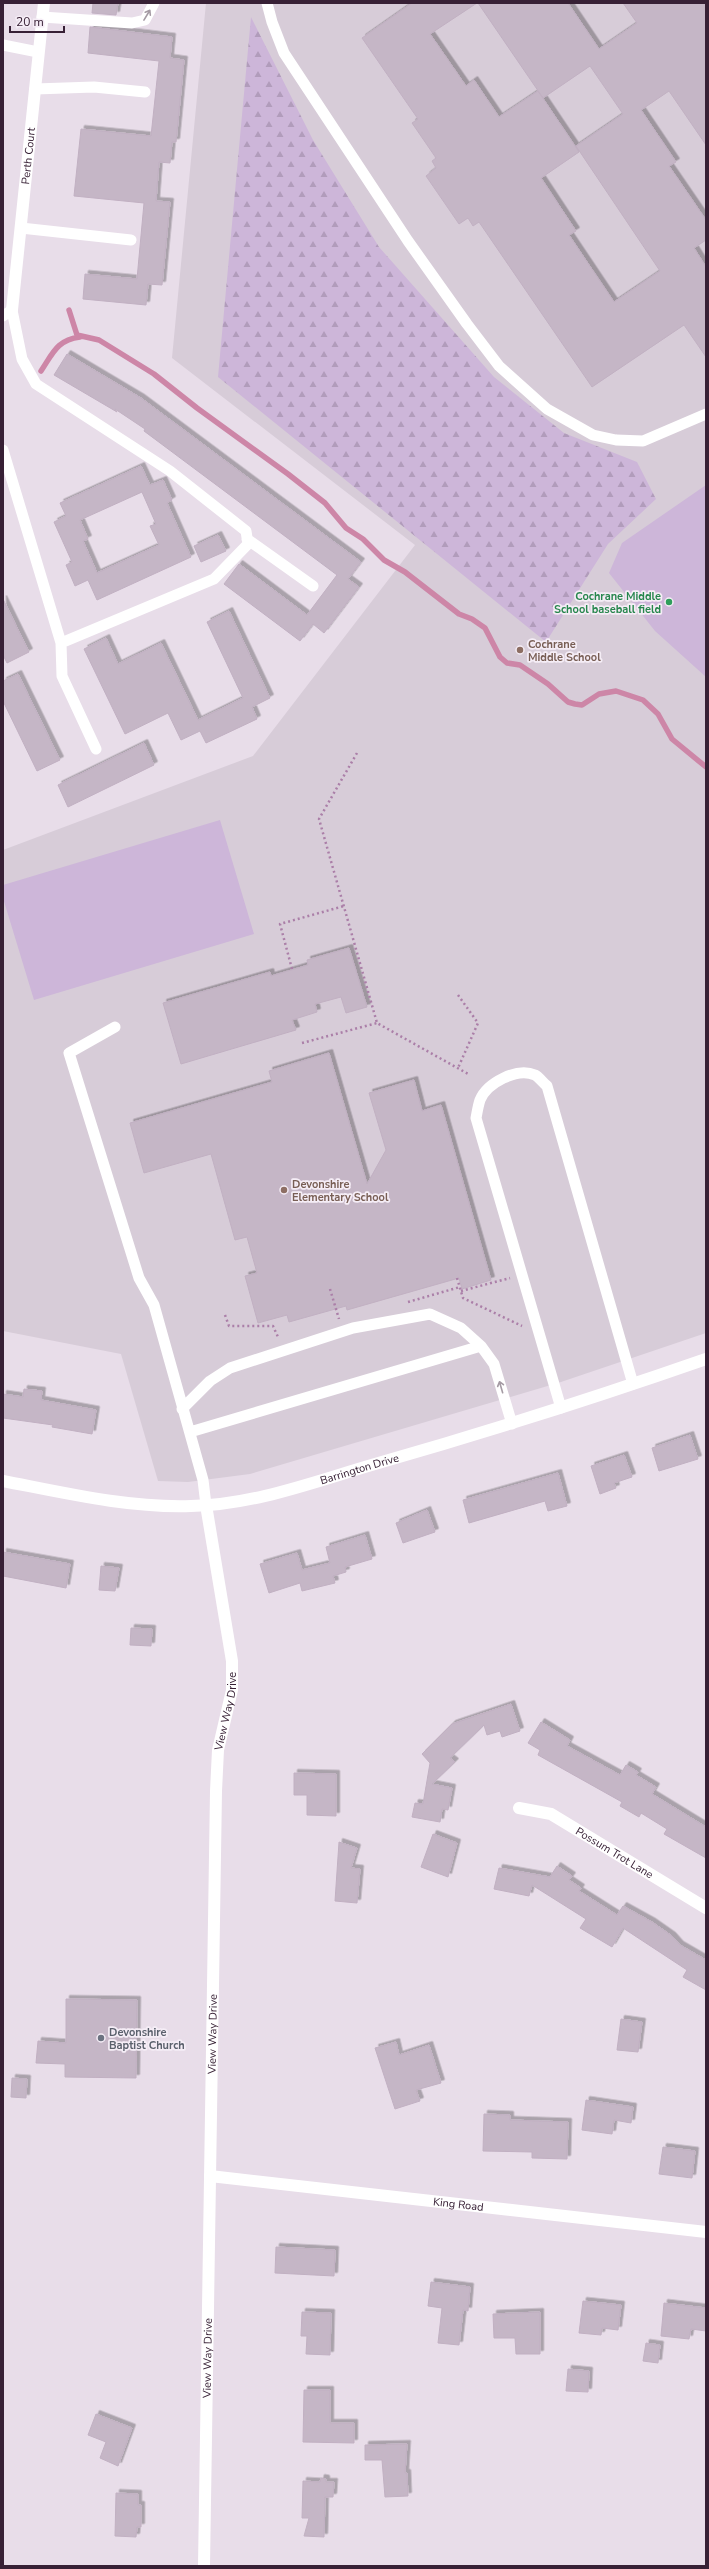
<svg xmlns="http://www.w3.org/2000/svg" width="709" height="2569" viewBox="0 0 709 2569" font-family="'Nunito Sans',sans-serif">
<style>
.built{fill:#d7ccd8}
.grass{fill:#cdb6d9}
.forest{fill:url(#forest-firs)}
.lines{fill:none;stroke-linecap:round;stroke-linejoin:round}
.stream{stroke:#cd86a7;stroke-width:5.5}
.building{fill:#c5b6c6;stroke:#c1b0c2;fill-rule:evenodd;filter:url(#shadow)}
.path{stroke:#ab7fa8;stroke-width:2.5;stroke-dasharray:2 3;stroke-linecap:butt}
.lane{stroke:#fff;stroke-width:11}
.street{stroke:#fff;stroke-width:12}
.secondary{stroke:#fff;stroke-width:12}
.oneway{stroke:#a59ba4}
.leisure-dot{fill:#2e9e5b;stroke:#f5edf6;stroke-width:1.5}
.education-dot{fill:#8d6e63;stroke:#f5edf6;stroke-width:1.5}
.worship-dot{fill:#6b7280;stroke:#f5edf6;stroke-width:1.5}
.labels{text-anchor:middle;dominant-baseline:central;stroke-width:3.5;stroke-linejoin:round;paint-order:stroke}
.street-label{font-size:11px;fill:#372035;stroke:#f5edf6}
.leisure-label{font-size:11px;font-weight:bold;fill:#27864d;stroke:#f5edf6;text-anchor:end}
.education-label{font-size:11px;font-weight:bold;fill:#785e54;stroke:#f5edf6;text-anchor:start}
.worship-label{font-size:11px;font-weight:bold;fill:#5b616d;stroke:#f5edf6;text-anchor:start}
</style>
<defs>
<pattern id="forest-firs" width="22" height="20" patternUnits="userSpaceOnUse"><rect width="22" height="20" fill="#cdb6d9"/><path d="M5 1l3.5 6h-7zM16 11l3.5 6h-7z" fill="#b19cbb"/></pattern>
<filter id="shadow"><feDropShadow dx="3.5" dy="-3.5" stdDeviation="0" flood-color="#0004"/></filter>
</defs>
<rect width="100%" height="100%" fill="#e8dde9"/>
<!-- built -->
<path class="built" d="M 206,3 L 706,3 L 706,1333 L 561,1382 L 250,1474 L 188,1482 L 158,1481 L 121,1354 L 3,1331 L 3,850 L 253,756 L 415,545 L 172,358 Z"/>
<!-- grass -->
<path class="grass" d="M 706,485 L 706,677 L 655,631 L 609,573 L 622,543 Z
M 220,820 L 254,934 L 34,1000 L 3,898 L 3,885 Z"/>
<!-- forest -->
<path class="forest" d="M 251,17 L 313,140 L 379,247 L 494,377 L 564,433 L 637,462 L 656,499 L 608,544 L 546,642 L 218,377 Z"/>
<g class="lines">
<!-- stream -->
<path class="stream" d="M 69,310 L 77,335 L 99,340 L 154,374 L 197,408 L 288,474 L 325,503 L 346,528 L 363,539 L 384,560 L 405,572 L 459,614 L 472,619 L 485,628 L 500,657 L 507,663 L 520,665 L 548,684 L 568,702 L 575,704 L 582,705 L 599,694 L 616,691 L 643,700 L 658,714 L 672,739 L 706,767
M 41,371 C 53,353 57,340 80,337"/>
</g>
<!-- building -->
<path class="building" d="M 93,3 L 118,3 L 116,15 L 92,13 Z
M 412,3 L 477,3 L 430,34 L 466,86 L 474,80 L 499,117 L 538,91 L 579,152 L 541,178 L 576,231 L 569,235 L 614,302 L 660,271 L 576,146 L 623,114 L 590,66 L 543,98 L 478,3 L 568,3 L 599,49 L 637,23 L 623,3 L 706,3 L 706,145 L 669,91 L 641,110 L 676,162 L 669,166 L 706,220 L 706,240 L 694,248 L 706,267 L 706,357 L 684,325 L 592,387 L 479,222 L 473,226 L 468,218 L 459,224 L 426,176 L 436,168 L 432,161 L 436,158 L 412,123 L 418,119 L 362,38 Z
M 90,27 L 172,37 L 170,58 L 184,60 L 176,142 L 172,142 L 170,163 L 159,162 L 156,201 L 170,202 L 162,285 L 148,284 L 146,305 L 83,299 L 85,274 L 137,279 L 144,203 L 74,196 L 81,129 L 151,136 L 159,61 L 88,53 Z
M 67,354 L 141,398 L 361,562 L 348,579 L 359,587 L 324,633 L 313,624 L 300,641 L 224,584 L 239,564 L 307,615 L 337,575 L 144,431 L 145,429 L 115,409 L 117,412 L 54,375 Z
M 141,466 L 150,485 L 163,480 L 172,500 L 167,503 L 191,557 L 97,600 L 88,580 L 75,586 L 66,565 L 72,562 L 54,522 L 66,516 L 60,503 ZM 142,492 L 156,524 L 150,526 L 159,545 L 97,573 L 83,541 L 88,539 L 80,520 Z
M 218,535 L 226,551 L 201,562 L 194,546 Z
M 3,599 L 29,652 L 7,663 L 3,655 Z
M 229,611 L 270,698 L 252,707 L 257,719 L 206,743 L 200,731 L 181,740 L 168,713 L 125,734 L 84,649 L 106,638 L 118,664 L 161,643 L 198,720 L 243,698 L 207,622 Z
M 18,674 L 60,760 L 37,771 L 3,701 L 3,681 Z
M 144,743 L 154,765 L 68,807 L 58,785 Z
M 349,948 L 367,1007 L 346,1013 L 341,997 L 315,1004 L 317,1012 L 292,1020 L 296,1030 L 181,1064 L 163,1003 L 270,972 L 271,976 L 308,965 L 307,960 Z
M 329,1053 L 367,1184 L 386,1150 L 369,1093 L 414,1080 L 422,1111 L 441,1105 L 491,1280 L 462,1289 L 459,1278 L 347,1310 L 346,1306 L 289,1322 L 287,1315 L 258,1323 L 245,1276 L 257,1273 L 247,1237 L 235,1240 L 211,1154 L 144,1173 L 130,1123 L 272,1082 L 269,1071 Z
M 24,1389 L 42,1391 L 41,1400 L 96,1410 L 92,1434 L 52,1427 L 53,1425 L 3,1418 L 3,1394 L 23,1397 Z
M 690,1435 L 698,1459 L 659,1471 L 652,1448 Z
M 624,1455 L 632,1477 L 614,1483 L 616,1488 L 600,1494 L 591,1466 Z
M 558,1473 L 567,1506 L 548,1511 L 545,1501 L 469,1523 L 463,1500 Z
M 427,1510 L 435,1532 L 403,1543 L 396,1523 Z
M 365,1535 L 372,1559 L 345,1567 L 346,1572 L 333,1576 L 335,1583 L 302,1591 L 300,1583 L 269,1593 L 260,1564 L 297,1553 L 302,1570 L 330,1563 L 326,1547 Z
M 3,1552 L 70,1564 L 66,1588 L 3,1576 Z
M 101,1566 L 119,1568 L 115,1591 L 99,1590 Z
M 131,1628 L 152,1629 L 151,1646 L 130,1645 Z
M 511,1704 L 520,1731 L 502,1737 L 500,1731 L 487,1735 L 484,1725 L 450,1758 L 455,1762 L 432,1784 L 452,1788 L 448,1810 L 442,1809 L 440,1822 L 412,1817 L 415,1803 L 423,1804 L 430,1763 L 422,1754 L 452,1724 Z
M 541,1722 L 570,1740 L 567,1746 L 620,1775 L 626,1765 L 638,1772 L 636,1775 L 656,1787 L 652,1794 L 706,1827 L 706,1858 L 664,1834 L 667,1829 L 641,1813 L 639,1817 L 620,1806 L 622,1802 L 538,1755 L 540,1750 L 528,1743 Z
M 294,1773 L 336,1774 L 336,1816 L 307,1815 L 307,1795 L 294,1795 Z
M 433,1834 L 457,1843 L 448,1877 L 421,1867 Z
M 339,1842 L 357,1848 L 351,1868 L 360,1869 L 357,1903 L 335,1901 Z
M 557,1866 L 572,1876 L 569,1880 L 581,1888 L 579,1891 L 617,1915 L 623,1906 L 652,1922 L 672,1936 L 680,1945 L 706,1960 L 706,1990 L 683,1977 L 687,1970 L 623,1928 L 612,1947 L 580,1928 L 586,1919 L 532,1885 L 529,1896 L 494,1889 L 499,1868 L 550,1877 Z
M 66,1999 L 137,2000 L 136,2078 L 65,2077 L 65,2064 L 36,2063 L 38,2041 L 66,2043 Z
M 621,2019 L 642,2022 L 638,2052 L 617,2050 Z
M 396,2042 L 399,2055 L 429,2045 L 441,2083 L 416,2090 L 420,2101 L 395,2109 L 375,2048 Z
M 12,2078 L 27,2079 L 26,2098 L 11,2097 Z
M 586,2100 L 633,2107 L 631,2123 L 614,2120 L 612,2134 L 582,2130 Z
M 484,2114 L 510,2115 L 510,2120 L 568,2122 L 567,2159 L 532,2158 L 532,2152 L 483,2151 Z
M 663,2147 L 695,2151 L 692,2178 L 659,2174 Z
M 276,2247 L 335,2250 L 334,2276 L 275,2273 Z
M 431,2282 L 470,2287 L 468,2311 L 463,2310 L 459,2345 L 438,2343 L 442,2308 L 428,2306 Z
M 583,2301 L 621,2305 L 618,2330 L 602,2328 L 601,2335 L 579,2333 Z
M 664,2303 L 706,2308 L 706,2331 L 691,2329 L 689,2339 L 661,2336 Z
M 302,2312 L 331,2313 L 330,2355 L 306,2354 L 307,2336 L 301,2336 Z
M 540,2312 L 540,2354 L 516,2354 L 515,2338 L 494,2338 L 493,2314 Z
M 646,2343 L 660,2345 L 658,2363 L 643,2361 Z
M 568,2369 L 589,2371 L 588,2392 L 566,2391 Z
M 304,2390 L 330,2390 L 330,2423 L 354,2423 L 354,2443 L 303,2442 Z
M 96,2414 L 132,2428 L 118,2466 L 100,2458 L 106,2442 L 88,2435 Z
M 407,2444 L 405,2473 L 407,2473 L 408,2496 L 385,2497 L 382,2460 L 365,2460 L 365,2445 Z
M 321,2478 L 326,2479 L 326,2482 L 334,2482 L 333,2497 L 325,2497 L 324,2537 L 304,2536 L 309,2518 L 302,2518 L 303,2481 L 320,2482 Z
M 116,2493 L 138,2494 L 138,2505 L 141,2505 L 141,2527 L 137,2527 L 136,2537 L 115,2536 Z"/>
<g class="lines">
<!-- path -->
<path class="path" d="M 357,753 L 319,819 L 377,1023 L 470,1075
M 292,969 L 280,924 L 344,906
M 458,995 L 478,1023 L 458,1068
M 302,1043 L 377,1023
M 457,1278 L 463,1298 L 522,1326
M 330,1289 L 339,1319
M 461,1291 L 510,1278
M 408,1302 L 460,1287
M 225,1315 L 229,1326 L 273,1326 L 278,1337"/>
<!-- lane -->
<path class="lane" d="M 267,3 L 272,22 L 284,53 L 408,241 L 467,324 L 499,366 L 547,409 L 593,435 L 616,440 L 643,441 L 706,414
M 42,17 L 132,23 L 145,20 L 154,3
M 3,45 L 38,52
M 35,89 L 94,87 L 145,92
M 21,228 L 131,240
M 3,316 L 12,310 L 22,359 L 36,384 L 170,471 L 246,531 L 248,544 L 214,579 L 61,643 L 3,450
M 247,539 L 313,586
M 61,643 L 62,676 L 96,749
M 115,1027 L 69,1053 L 139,1278 L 154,1305 L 203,1480 L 206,1505
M 561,1408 L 476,1118 C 477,1113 478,1106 480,1100 C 487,1083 517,1067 535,1075 C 539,1077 543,1083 547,1086 L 633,1384
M 182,1409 L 210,1381 L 230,1368 L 353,1328 L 430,1314 L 461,1328 L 481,1346 L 494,1364 L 512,1424
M 190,1432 L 481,1346"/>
<!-- street -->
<g class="street">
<path id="s1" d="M 12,310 L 44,3"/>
<path id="s2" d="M 519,1808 L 551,1814 L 706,1908"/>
<path id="s3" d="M 210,2176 L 706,2232"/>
<path id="s4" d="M 204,2566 L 216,1791 L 218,1750 L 232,1690 L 232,1661 L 206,1505"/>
</g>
<!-- secondary -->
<path class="secondary" id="s5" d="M 3,1481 C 65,1493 128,1508 191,1506 C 254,1505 316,1481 375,1464 C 487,1432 597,1397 706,1359"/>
</g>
<!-- one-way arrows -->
<defs><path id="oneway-shaft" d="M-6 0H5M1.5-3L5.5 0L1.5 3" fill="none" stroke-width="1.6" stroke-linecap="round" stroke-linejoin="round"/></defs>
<g class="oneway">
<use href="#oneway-shaft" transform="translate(147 15) rotate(-59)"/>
<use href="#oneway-shaft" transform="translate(501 1387) rotate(-106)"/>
</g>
<!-- markers -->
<circle class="leisure-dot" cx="669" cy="602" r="4"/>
<g class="education-dot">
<circle cx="520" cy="650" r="4"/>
<circle cx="284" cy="1190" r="4"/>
</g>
<circle class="worship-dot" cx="101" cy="2038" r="4"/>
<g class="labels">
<!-- street labels -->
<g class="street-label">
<text stroke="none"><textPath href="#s1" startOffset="155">Perth Court</textPath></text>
<text stroke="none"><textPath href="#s5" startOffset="363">Barrington Drive</textPath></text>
<text stroke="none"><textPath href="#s4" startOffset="856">View Way Drive</textPath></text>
<text stroke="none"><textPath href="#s2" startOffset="107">Possum Trot Lane</textPath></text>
<text stroke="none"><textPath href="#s4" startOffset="532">View Way Drive</textPath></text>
<text stroke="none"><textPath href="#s3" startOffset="250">King Road</textPath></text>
<text stroke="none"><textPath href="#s4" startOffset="208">View Way Drive</textPath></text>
</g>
<!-- leisure labels -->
<g class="leisure-label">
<text x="661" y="596">Cochrane Middle<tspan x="661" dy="13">School baseball field</tspan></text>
</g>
<!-- education labels -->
<g class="education-label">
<text x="528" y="644">Cochrane<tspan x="528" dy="13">Middle School</tspan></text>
<text x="292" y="1184">Devonshire<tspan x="292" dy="13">Elementary School</tspan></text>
</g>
<!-- worship labels -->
<g class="worship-label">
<text x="109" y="2032">Devonshire<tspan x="109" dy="13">Baptist Church</tspan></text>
</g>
</g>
<!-- border -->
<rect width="709" height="2569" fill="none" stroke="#372035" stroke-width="8"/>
<!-- scale -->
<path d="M10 26v6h54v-6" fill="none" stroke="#372035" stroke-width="2"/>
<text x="16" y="26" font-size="12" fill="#372035" stroke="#f5edf6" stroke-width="3" paint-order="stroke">20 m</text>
</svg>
